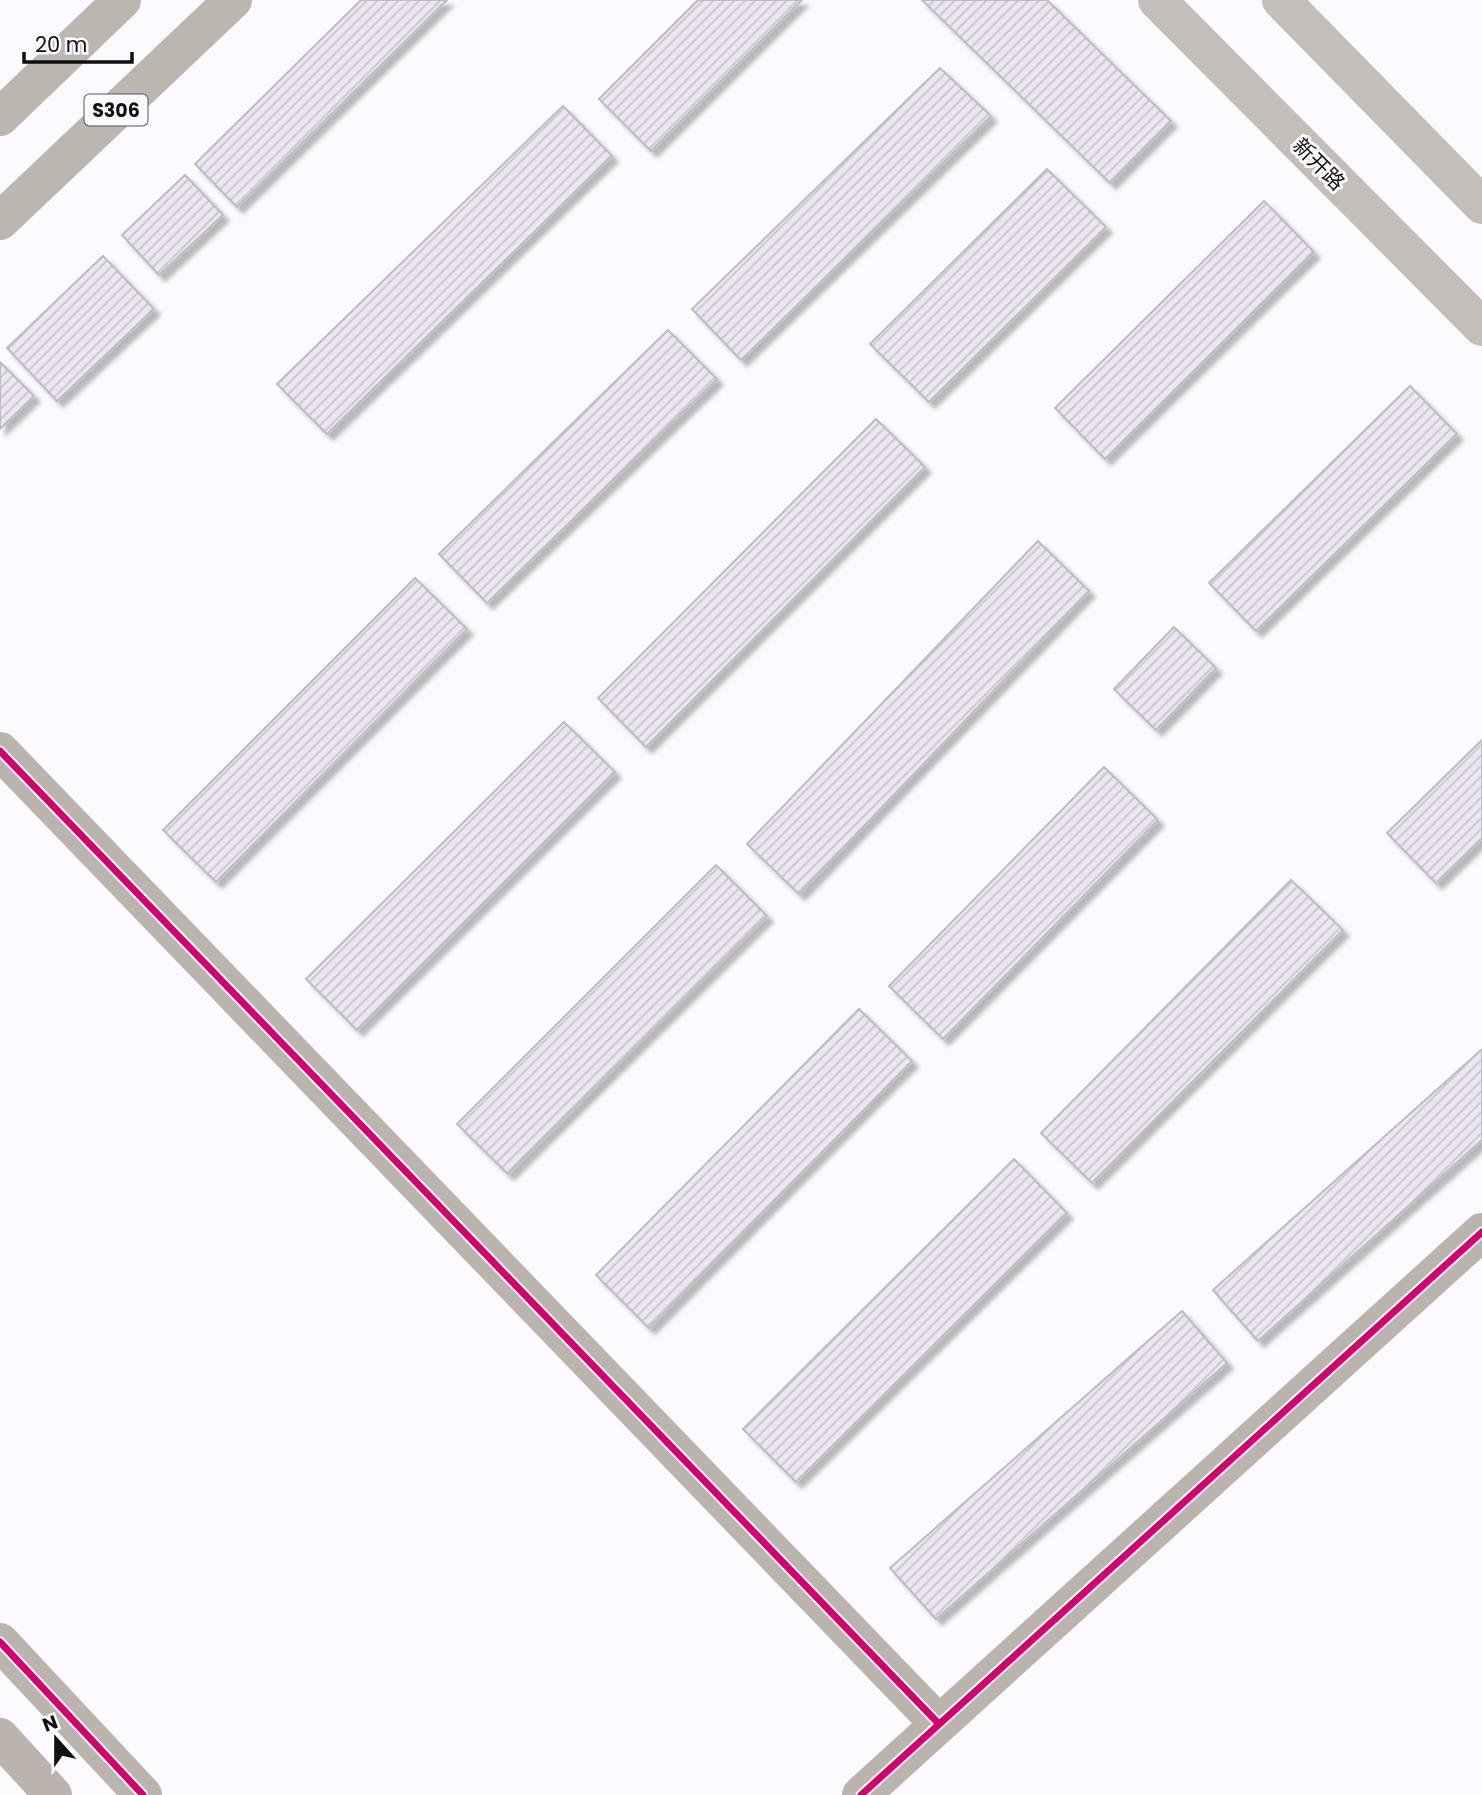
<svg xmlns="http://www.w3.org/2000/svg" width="1482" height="1795" viewBox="0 0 1482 1795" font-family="Poppins,'Noto Sans SC',sans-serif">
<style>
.building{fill:url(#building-hatch);stroke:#bebcbf;stroke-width:2;filter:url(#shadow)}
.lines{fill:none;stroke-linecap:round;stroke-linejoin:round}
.minor{stroke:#bbb4ae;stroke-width:38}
.tertiary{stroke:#bbb4ae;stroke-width:38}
.secondary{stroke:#c3beb9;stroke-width:38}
.primary{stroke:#bbb6af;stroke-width:38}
.cycleway-casing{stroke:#fcf9ff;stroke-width:11}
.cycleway{stroke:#d6006c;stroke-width:7}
.labels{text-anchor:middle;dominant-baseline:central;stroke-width:6;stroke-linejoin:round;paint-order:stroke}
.shield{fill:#fcf9ff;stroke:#575558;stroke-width:2}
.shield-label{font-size:19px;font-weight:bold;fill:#100f11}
.street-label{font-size:21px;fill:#100f11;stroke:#fcf9ff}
</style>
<defs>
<pattern id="building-hatch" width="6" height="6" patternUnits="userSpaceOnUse" patternTransform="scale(1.75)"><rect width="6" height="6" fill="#ece5f2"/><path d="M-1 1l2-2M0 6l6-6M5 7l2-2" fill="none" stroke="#c9c3ce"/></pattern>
<filter id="shadow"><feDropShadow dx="6" dy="6" stdDeviation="2" flood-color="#0004"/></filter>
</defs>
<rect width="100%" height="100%" fill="#fcfafe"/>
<!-- building -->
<path class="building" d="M 361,0 L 447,0 L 237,207 L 195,164 Z
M 698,0 L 802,0 L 651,151 L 599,99 Z
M 922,0 L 1047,0 L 1171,121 L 1110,183 Z
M 940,68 L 991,116 L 741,360 L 692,309 Z
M 563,106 L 612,156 L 327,434 L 277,384 Z
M 1047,169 L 1106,227 L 929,402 L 870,344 Z
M 185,175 L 223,215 L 159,275 L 122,235 Z
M 1264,201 L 1314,252 L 1105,459 L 1055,408 Z
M 103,256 L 154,309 L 57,401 L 7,348 Z
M 668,330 L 717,379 L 487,603 L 439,554 Z
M 0,362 L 34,396 L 0,429 Z
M 1410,386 L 1457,434 L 1256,631 L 1209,583 Z
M 876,419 L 925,467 L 646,747 L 598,698 Z
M 1038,541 L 1089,591 L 799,894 L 747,844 Z
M 415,578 L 467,629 L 216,882 L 163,830 Z
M 1174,627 L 1216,668 L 1156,730 L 1114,689 Z
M 564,722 L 615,772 L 357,1030 L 306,979 Z
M 1482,740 L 1482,838 L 1436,883 L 1387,833 Z
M 1104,767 L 1158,820 L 943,1039 L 889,986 Z
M 716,865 L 767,916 L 508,1174 L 457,1124 Z
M 1291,880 L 1343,930 L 1092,1183 L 1041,1133 Z
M 859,1009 L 912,1061 L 649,1328 L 596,1275 Z
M 1481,1050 L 1482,1052 L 1482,1140 L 1258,1341 L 1213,1290 Z
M 1014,1159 L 1067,1213 L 796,1482 L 743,1429 Z
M 1182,1311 L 1227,1363 L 936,1619 L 890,1568 Z"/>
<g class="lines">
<!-- minor -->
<path class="minor" d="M 0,751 L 939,1724
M 861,1795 L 1482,1232"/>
<!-- tertiary -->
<path class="tertiary" d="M 0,1642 L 143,1795
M 0,1737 L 53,1795"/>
<!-- secondary -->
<path class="secondary" d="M 1157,0 L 1482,327
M 1281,0 L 1482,205"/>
<!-- primary -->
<path class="primary" d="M 0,117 L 122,0
M 0,221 L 233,0"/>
<!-- cycleway casing -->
<g class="cycleway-casing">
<path id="cycleway" d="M 0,751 L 939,1724
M 0,1642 L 143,1795
M 861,1795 L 1482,1232"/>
</g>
<!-- cycleway -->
<use href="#cycleway" class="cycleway"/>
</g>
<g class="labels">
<!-- shield labels -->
<rect class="shield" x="84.5" y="94.5" width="63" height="31" rx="5"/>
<g class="shield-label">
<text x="116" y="110">S306</text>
</g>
<!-- street labels -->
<g class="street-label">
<text transform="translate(1319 164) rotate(45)">新开路</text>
</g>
</g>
<!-- north arrow -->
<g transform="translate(56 1739) rotate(339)" stroke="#fcf9ff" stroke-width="5" paint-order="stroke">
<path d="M0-5L12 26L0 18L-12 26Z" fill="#100f11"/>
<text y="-10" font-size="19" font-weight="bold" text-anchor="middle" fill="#100f11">N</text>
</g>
<!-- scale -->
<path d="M24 52v10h108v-10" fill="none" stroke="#100f11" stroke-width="3.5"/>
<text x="35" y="52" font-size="21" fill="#100f11" stroke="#fcf9ff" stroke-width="5" paint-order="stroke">20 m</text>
</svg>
